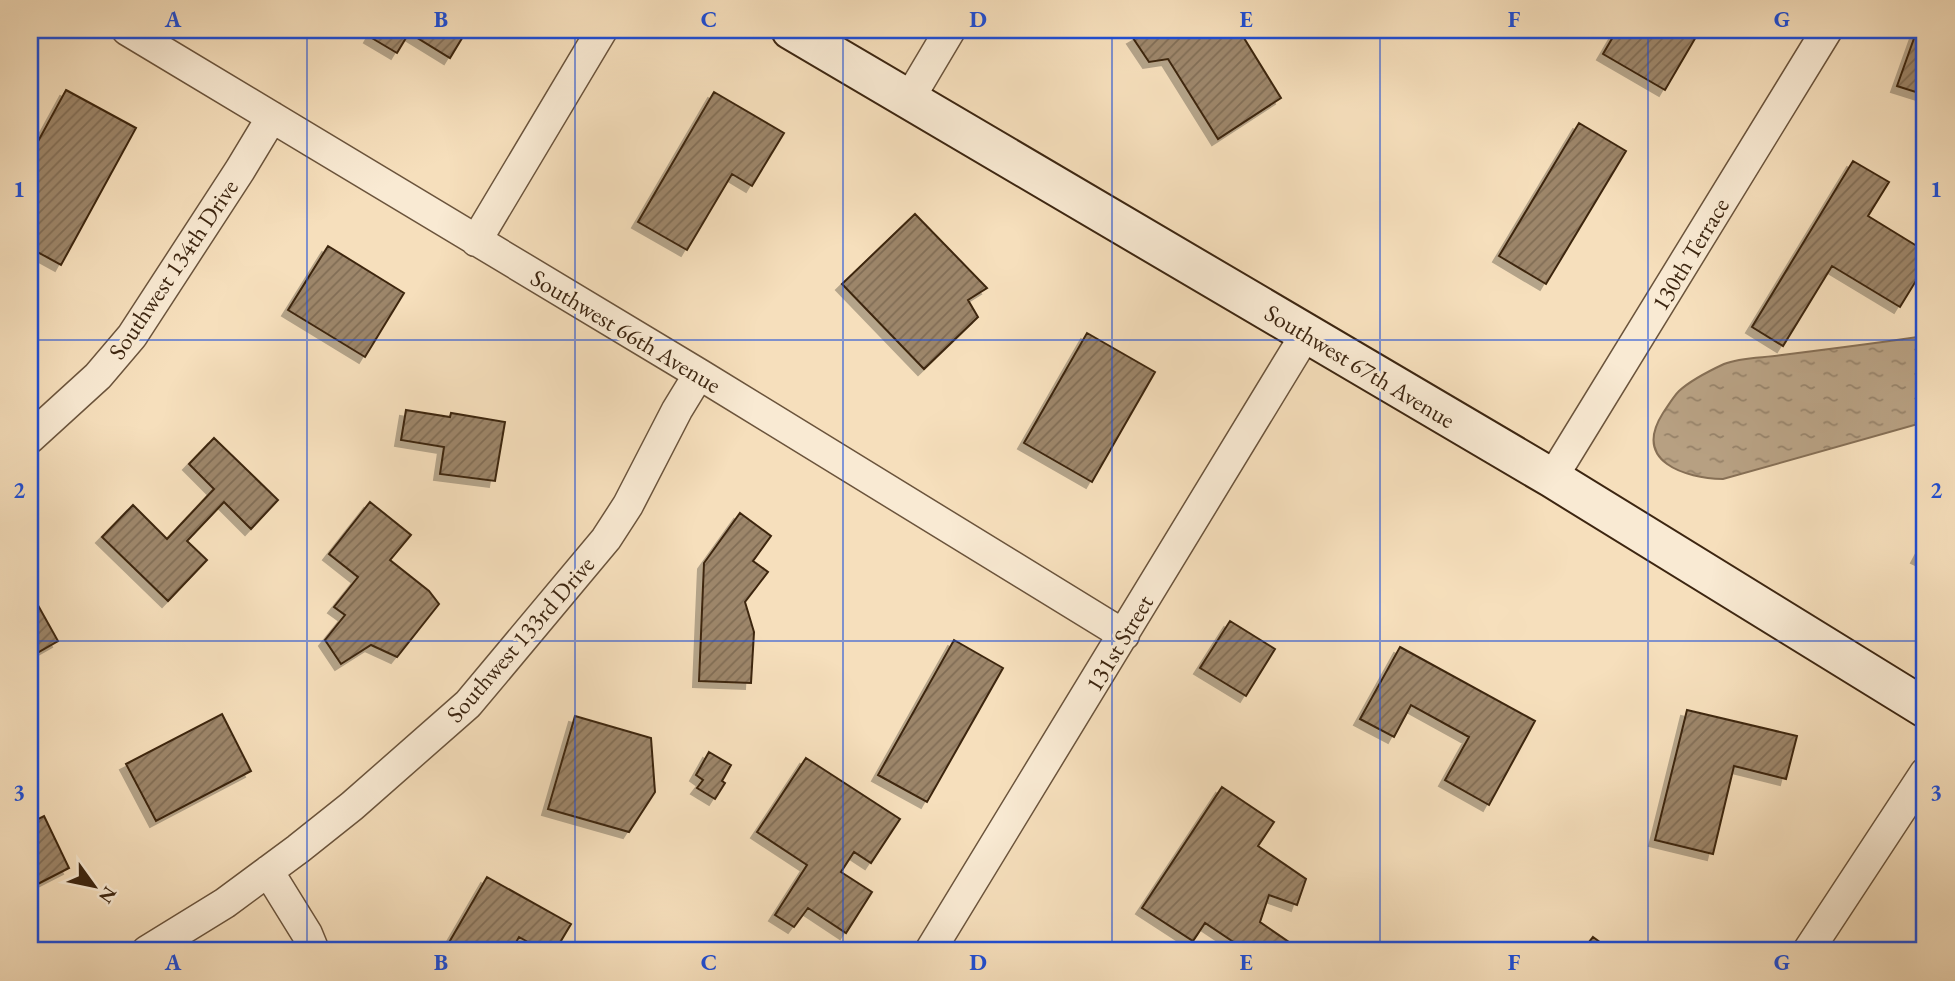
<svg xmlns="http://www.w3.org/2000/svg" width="1955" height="981" viewBox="0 0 1955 981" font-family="'EB Garamond',serif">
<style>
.water{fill:url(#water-ripples);stroke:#866f55;stroke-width:2}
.building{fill:url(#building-hatch);stroke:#3d2611;stroke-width:2;filter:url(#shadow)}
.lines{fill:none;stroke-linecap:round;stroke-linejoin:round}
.street-casing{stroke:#6b543c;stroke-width:33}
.secondary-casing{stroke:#3d2611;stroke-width:42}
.street{stroke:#f9ead3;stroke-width:30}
.secondary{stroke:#f9ead3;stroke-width:38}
.grid{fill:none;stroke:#1d4ed8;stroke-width:2;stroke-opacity:0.55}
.labels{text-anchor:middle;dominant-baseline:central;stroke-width:6;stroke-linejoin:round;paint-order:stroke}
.street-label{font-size:24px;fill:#3d2611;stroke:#f9ead3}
.neatline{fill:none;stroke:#1d4ed8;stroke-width:2.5}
.grid-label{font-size:23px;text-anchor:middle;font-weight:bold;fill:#1d4ed8}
</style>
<defs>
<pattern id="water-ripples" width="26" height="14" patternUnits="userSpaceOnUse" patternTransform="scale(1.75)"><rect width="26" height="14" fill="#b7a082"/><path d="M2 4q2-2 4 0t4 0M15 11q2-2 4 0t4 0" fill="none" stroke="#968269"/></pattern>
<pattern id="building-hatch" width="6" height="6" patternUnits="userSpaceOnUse" patternTransform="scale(1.75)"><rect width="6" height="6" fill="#9d866a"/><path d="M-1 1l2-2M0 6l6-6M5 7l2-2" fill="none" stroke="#816d56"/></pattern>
<filter id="shadow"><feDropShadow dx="-6" dy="6" stdDeviation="0" flood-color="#0004"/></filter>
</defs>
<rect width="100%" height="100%" fill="#f6dfbc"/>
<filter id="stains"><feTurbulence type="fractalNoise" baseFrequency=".00286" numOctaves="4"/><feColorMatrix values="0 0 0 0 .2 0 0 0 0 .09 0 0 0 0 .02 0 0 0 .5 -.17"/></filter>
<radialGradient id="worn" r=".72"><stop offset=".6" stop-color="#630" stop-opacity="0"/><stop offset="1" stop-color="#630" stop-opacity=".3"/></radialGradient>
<!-- water -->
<path class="water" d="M 1925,336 L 1925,422 L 1723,479 C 1685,478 1632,462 1663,413 C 1668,406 1673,397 1679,391 C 1691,380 1709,371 1724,364 C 1741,357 1764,358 1782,355 C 1830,349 1878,343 1925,336 Z"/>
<!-- building -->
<path class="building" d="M 374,30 L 467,30 L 450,58 L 409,33 L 397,53 L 370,37 Z
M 1147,30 L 1239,30 L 1281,98 L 1218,139 L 1168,59 L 1149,62 L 1133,38 Z
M 1617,30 L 1700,30 L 1665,90 L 1603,54 Z
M 1917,30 L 1925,30 L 1925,95 L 1897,86 Z
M 66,90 L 136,128 L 61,265 L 30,248 L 30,156 Z
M 714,92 L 784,133 L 752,186 L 732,174 L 687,250 L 638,222 Z
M 1579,123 L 1626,151 L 1546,284 L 1499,256 Z
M 1853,161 L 1889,182 L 1868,216 L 1925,251 L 1925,266 L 1900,307 L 1832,266 L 1783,346 L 1752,327 Z
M 915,214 L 987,288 L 968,300 L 978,317 L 924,369 L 842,284 Z
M 328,246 L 404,293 L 365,357 L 288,310 Z
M 1087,333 L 1155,372 L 1092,482 L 1024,443 Z
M 406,410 L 450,417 L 451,413 L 505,422 L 495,481 L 440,474 L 444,447 L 401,440 Z
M 214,438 L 278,500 L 251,529 L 224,502 L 187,541 L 207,560 L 168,601 L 102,537 L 133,505 L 167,539 L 214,489 L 189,464 Z
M 370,502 L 411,535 L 390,560 L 429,591 L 439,604 L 397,657 L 371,645 L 341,664 L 325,640 L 345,615 L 334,607 L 358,577 L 329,554 Z
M 740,513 L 771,536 L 753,561 L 768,572 L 745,602 L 754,632 L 751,683 L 699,681 L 704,563 Z
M 1925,542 L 1925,561 L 1917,557 Z
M 30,591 L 58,641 L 30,657 Z
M 1230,621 L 1275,649 L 1246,696 L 1200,668 Z
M 954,640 L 1003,668 L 927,802 L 878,775 Z
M 1400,647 L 1535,721 L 1489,805 L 1445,780 L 1469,737 L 1411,705 L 1394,737 L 1360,719 Z
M 1687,710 L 1797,736 L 1786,779 L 1734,766 L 1713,854 L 1655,840 Z
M 222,714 L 251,771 L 156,821 L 126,764 Z
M 575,716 L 651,738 L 655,792 L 629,832 L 548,809 Z
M 709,752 L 731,765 L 722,781 L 725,783 L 715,799 L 697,788 L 703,780 L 696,775 Z
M 806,758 L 900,819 L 871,863 L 854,852 L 841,872 L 872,892 L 846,933 L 808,908 L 794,927 L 775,915 L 807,865 L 757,832 Z
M 1222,787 L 1274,822 L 1258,846 L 1306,879 L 1297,905 L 1269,895 L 1260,922 L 1299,949 L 1297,951 L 1247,951 L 1205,923 L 1193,941 L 1142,908 Z
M 44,816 L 69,868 L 30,888 L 30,823 Z
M 487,877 L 571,924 L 555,951 L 544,951 L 519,937 L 511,951 L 444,951 Z
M 1593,937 L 1612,951 L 1582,951 Z"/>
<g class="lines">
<!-- street casing -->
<g class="street-casing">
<path id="street" d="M 127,30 L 699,374 L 1124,635
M 909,99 L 950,30
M 476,241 L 602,30
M 30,438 L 98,376 L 132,336 L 240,170 L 272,117
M 1552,478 L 1827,30
M 268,871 L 307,934 L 314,951
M 147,951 L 225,903 L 298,849 L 352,806 L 468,704 L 606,539 L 628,505 L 677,410 L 699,374
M 930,951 L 1306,334
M 1808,951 L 1925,773"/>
</g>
<!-- secondary casing -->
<g class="secondary-casing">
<path id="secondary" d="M 791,30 L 1552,478 L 1925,708"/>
</g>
<!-- street -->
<use href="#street" class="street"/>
<!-- secondary -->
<use href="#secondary" class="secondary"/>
</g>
<!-- grid -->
<path class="grid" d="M 307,30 L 307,951M 575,30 L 575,951M 843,30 L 843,951M 1112,30 L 1112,951M 1380,30 L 1380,951M 1648,30 L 1648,951M 30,340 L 1925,340M 30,641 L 1925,641"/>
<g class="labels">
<!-- street labels -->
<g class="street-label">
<text transform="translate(1690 254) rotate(-59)">130th Terrace</text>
<text transform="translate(173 269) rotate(-56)">Southwest 134th Drive</text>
<text transform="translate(626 331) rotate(31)">Southwest 66th Avenue</text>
<text transform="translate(1360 366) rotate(31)">Southwest 67th Avenue</text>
<text transform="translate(520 639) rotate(-49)">Southwest 133rd Drive</text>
<text transform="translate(1119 643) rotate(-59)">131st Street</text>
</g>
</g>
<!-- margin -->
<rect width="1955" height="981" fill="none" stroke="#f6dfbc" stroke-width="77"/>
<!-- north arrow -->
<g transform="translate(94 886) rotate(123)" stroke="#f9ead3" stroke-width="5" paint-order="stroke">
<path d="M0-5L12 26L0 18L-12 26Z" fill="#3d2611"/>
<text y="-10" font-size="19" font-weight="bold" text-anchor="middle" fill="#3d2611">N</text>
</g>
<rect x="38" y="38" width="1878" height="904" class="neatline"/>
<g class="grid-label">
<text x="173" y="27">A</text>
<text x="441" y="27">B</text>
<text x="709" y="27">C</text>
<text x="978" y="27">D</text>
<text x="1246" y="27">E</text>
<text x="1514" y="27">F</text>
<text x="1782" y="27">G</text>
<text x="19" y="197">1</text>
<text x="1936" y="197">1</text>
<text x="19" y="498">2</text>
<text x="1936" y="498">2</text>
<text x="19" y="800">3</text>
<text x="1936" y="800">3</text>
<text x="173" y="970">A</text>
<text x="441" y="970">B</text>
<text x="709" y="970">C</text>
<text x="978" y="970">D</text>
<text x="1246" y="970">E</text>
<text x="1514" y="970">F</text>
<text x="1782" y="970">G</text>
</g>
<rect width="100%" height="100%" filter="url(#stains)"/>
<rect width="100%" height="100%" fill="url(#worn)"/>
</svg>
